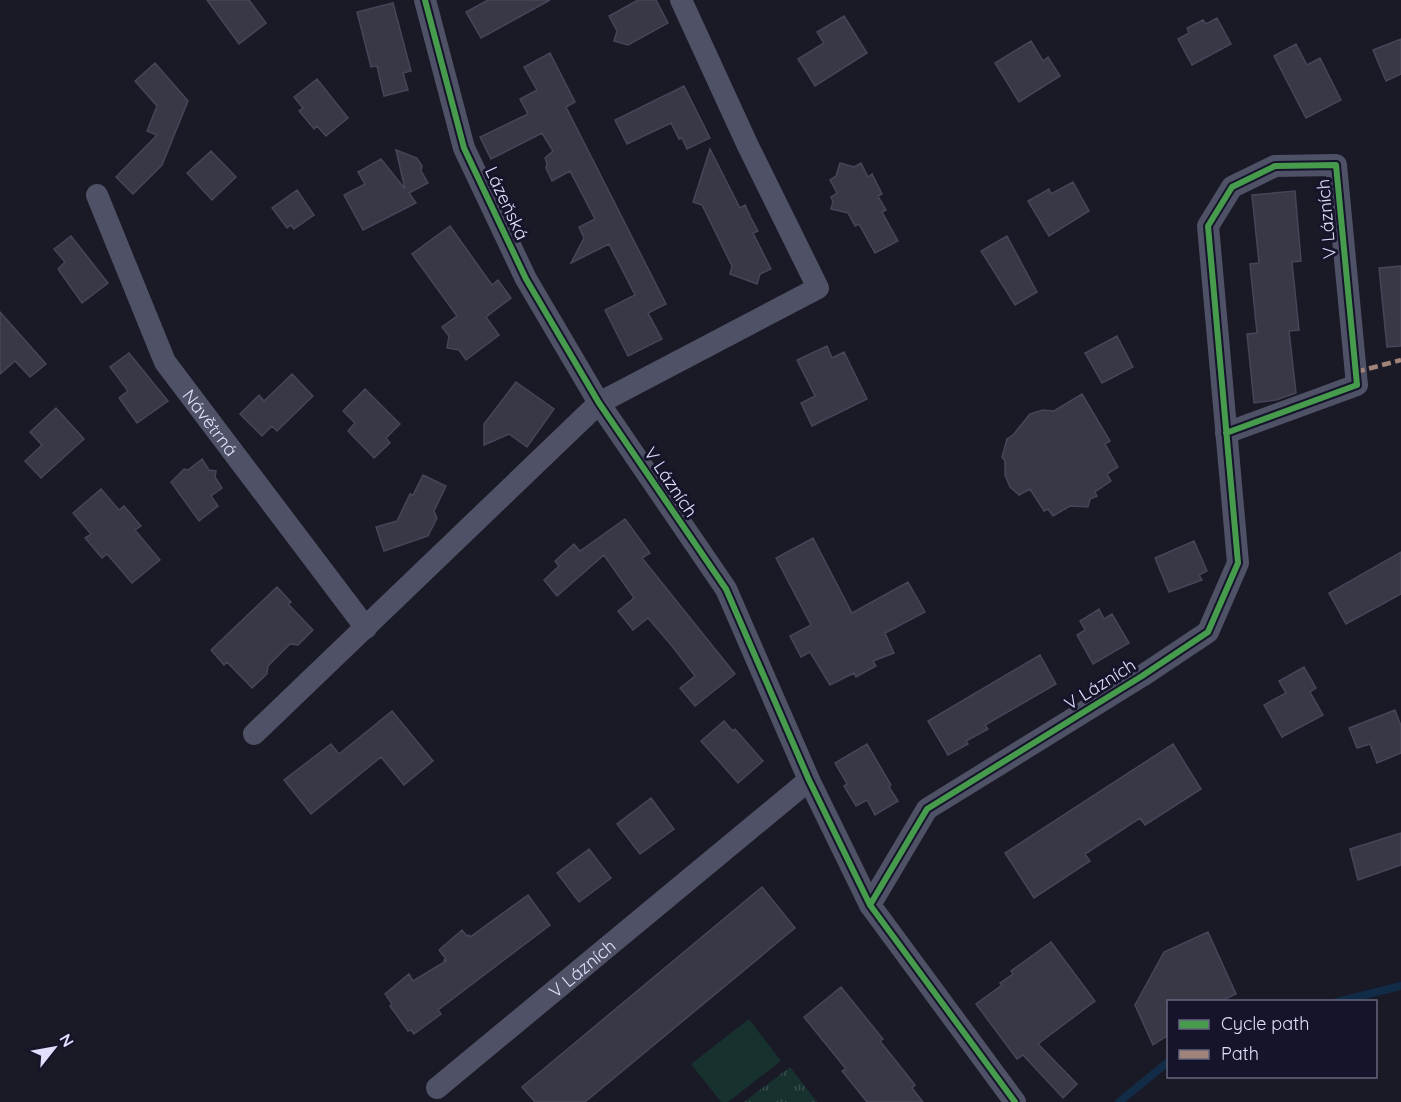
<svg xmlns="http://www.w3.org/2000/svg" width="1401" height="1102" viewBox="0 0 1401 1102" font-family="Quicksand,sans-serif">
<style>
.grass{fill:url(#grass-tufts)}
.pitch{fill:#17312f}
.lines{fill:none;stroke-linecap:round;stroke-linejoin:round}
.stream{stroke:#122c48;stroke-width:8}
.building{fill:#393847;stroke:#474558;stroke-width:1.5}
.minor{stroke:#4f5166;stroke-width:22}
.quiet{stroke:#a18479;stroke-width:4.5;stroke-dasharray:9 4.5;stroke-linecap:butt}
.cycleway-casing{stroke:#15142b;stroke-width:10}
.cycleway{stroke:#469c4c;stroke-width:6}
.labels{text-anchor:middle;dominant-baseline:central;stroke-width:6;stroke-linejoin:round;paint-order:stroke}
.street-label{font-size:18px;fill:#e0e0fd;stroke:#15142b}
</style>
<defs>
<pattern id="grass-tufts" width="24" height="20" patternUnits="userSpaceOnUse" patternTransform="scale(1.5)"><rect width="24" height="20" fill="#17312f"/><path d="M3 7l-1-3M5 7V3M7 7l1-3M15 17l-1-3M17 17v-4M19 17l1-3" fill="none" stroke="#384f4e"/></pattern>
</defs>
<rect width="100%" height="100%" fill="#1a1926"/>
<!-- grass -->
<path class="grass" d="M 790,1067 L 817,1102 L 744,1102 Z"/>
<!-- pitch -->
<path class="pitch" d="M 749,1019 L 781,1061 L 728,1102 L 721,1102 L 691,1064 Z"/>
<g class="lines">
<!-- stream -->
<path class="stream" d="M 1337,1002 L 1401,986
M 1119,1102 L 1168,1062"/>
</g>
<!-- building -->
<path class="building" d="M 207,0 L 249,0 L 266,23 L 239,44 Z
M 488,0 L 550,0 L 481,38 L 466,12 Z
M 638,0 L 656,0 L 668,23 L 628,45 L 614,41 L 617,31 L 609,16 Z
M 393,3 L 411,71 L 403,73 L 408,90 L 384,96 L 377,66 L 371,67 L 357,12 Z
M 844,16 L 867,53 L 815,86 L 798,59 L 824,43 L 817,32 Z
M 1217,18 L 1231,44 L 1192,65 L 1178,39 L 1189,33 L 1187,28 L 1203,20 L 1206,24 Z
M 1401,39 L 1401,74 L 1386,81 L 1373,50 Z
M 1031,41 L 1043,61 L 1048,57 L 1060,76 L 1019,102 L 995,63 Z
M 1296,44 L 1307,65 L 1320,58 L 1341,100 L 1306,118 L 1274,56 Z
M 550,53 L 575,102 L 566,107 L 666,304 L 648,313 L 662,339 L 628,356 L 605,310 L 635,295 L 609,244 L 571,263 L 584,238 L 579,227 L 595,219 L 570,171 L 552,181 L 546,168 L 547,163 L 545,158 L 553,151 L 542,133 L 491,159 L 480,137 L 528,114 L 520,99 L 537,90 L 524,67 Z
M 155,63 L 188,101 L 162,165 L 133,194 L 116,177 L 157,135 L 147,131 L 157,106 L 135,81 Z
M 317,79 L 348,118 L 326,136 L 317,126 L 314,129 L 299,111 L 303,108 L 294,97 Z
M 684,86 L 710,138 L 687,149 L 682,138 L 679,139 L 671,123 L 627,144 L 615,120 Z
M 710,149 L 740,208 L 745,205 L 751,218 L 758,231 L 753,233 L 771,269 L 760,274 L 757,284 L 730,274 L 732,266 L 702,205 L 693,202 Z
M 396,150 L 417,158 L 422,166 L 421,171 L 428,183 L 409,193 L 416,203 L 363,230 L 344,195 L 365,184 L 358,172 L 381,159 L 405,189 Z
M 211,151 L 236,177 L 212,200 L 187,173 Z
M 840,163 L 854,167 L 861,163 L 868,177 L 872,174 L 882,194 L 878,196 L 886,210 L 882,212 L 898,241 L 875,253 L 859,224 L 855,226 L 848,213 L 831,209 L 833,202 L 831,197 L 837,193 L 830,180 L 836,176 Z
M 1073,182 L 1089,211 L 1049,236 L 1028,201 L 1049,189 L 1051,194 Z
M 297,190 L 314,215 L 294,229 L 291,225 L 287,228 L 272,208 Z
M 1295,191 L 1301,261 L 1292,262 L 1299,330 L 1289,331 L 1296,393 L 1276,400 L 1254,403 L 1247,334 L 1257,333 L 1250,264 L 1259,263 L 1252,195 Z
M 450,226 L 492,285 L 498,280 L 511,298 L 486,317 L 499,335 L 466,360 L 459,350 L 447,348 L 449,336 L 442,327 L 457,316 L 412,254 Z
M 71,236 L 108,283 L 82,303 L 58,269 L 65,262 L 54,249 Z
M 1007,236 L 1037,292 L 1015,305 L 981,251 Z
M 1401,266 L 1401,346 L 1387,347 L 1379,268 Z
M 0,312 L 46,364 L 30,377 L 15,361 L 0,374 Z
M 1117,336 L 1133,367 L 1102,383 L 1085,353 Z
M 827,346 L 832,358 L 844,352 L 867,399 L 812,426 L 801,403 L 815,396 L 797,360 Z
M 129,353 L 168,401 L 137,423 L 119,398 L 128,391 L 110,367 Z
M 292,374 L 313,396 L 277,431 L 272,426 L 262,436 L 240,414 L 259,395 L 264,401 Z
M 516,382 L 554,409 L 527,447 L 509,434 L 484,445 L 484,424 Z
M 365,389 L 400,424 L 386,438 L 390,443 L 374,458 L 348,431 L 355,423 L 343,411 Z
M 1082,394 L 1110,441 L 1105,444 L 1118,467 L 1107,474 L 1111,481 L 1095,492 L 1097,496 L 1090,499 L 1088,507 L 1070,506 L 1053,516 L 1048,509 L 1044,511 L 1030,489 L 1019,495 L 1010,487 L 1005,475 L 1005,461 L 1002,457 L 1007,439 L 1013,435 L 1030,414 L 1043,410 L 1054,411 Z
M 56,408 L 84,439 L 41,478 L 25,461 L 42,445 L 30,432 Z
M 202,459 L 209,470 L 216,471 L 215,477 L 222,488 L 211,496 L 218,506 L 199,521 L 171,482 L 184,469 L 188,470 Z
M 423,475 L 446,486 L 434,511 L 437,518 L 428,536 L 384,551 L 376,527 L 397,521 L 410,494 L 413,495 Z
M 101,489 L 119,510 L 124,506 L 141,526 L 135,530 L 160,560 L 132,583 L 107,554 L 102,558 L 85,538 L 91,534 L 73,513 Z
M 625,519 L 650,553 L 642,558 L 735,674 L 695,706 L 680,688 L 695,676 L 672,646 L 648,618 L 633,630 L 618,611 L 634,598 L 604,555 L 557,596 L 544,580 L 559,566 L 555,561 L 574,544 L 580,551 Z
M 813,538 L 852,613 L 908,582 L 925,612 L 885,633 L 894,653 L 873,661 L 876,666 L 856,677 L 854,673 L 830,685 L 810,652 L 801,657 L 790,636 L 811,625 L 776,558 Z
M 1194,541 L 1207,571 L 1199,575 L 1202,580 L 1169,592 L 1155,558 Z
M 1401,552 L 1401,594 L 1346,624 L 1329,593 Z
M 277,587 L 291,602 L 288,604 L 313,630 L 298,645 L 290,644 L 268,666 L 267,674 L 252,688 L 227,662 L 224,665 L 211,650 Z
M 1099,609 L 1104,619 L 1112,614 L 1129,643 L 1093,664 L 1077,635 L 1085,630 L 1080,621 Z
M 1040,655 L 1056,684 L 985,725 L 988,729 L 966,741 L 968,744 L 948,755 L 928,721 Z
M 1304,667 L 1316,688 L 1310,692 L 1323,715 L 1282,737 L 1264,705 L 1286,693 L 1279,681 Z
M 1395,710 L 1401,726 L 1401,753 L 1377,763 L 1370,744 L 1357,748 L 1349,728 Z
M 392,711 L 433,761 L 404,785 L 381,757 L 311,814 L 284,780 L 331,744 L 339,754 Z
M 724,721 L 733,731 L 735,729 L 763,761 L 738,783 L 701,741 Z
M 867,744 L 891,785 L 889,787 L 898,801 L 875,815 L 867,800 L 856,806 L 844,786 L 847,784 L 835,763 Z
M 1173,744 L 1201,789 L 1145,825 L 1140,818 L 1085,854 L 1090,861 L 1034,898 L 1005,853 Z
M 651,798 L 674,829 L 640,854 L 617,824 Z
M 1401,833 L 1401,865 L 1358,880 L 1350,849 Z
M 589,849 L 611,878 L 579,902 L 557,873 Z
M 762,887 L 795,928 L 585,1102 L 535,1102 L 522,1087 Z
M 528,895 L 550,925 L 438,1010 L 441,1014 L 414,1034 L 411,1030 L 408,1031 L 390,1006 L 392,1004 L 385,994 L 409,974 L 413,981 L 446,961 L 444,960 L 446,959 L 439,950 L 462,930 L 467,936 L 469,935 L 470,937 Z
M 1208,932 L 1236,994 L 1219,1002 L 1168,1002 L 1168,1035 L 1153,1045 L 1135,1005 L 1164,952 Z
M 1051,942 L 1095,1001 L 1038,1044 L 1077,1084 L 1063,1098 L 1023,1055 L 1017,1059 L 976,1004 L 1002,985 L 1000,983 L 1013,974 L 1011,971 Z
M 841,987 L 883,1039 L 880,1041 L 915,1085 L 912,1088 L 923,1102 L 867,1102 L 842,1071 L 846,1069 L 804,1017 Z"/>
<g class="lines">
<!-- minor -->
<g class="minor">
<path d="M 425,0 L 464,148 L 526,279 L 599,403 L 726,589 L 809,780 L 870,905 L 1015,1102"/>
<path id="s1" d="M 97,195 L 165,362 L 366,628"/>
<path d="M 254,734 L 599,403 L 818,288 L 748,146 L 681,0"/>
<path d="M 870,905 L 927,809 L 1142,676 L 1208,632 L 1238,563 L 1208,226 L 1232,187 L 1275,166 L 1336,165 L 1357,385 L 1226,433"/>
<path id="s2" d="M 437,1088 L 809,780"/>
</g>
<!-- quiet -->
<path class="quiet" d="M 1356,372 L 1401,360"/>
<!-- cycleway casing -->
<g class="cycleway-casing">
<path id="cycleway" d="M 425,0 L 464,148 L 526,279 L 599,403 L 726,589 L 809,780 L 870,905 L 1015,1102
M 870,905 L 927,809 L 1142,676 L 1208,632 L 1238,563 L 1208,226 L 1232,187 L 1275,166 L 1336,165 L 1357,385 L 1226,433"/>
</g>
<!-- cycleway -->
<use href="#cycleway" class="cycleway"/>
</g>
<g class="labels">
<!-- street labels -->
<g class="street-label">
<text transform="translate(507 203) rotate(65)">Lázeňská</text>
<text transform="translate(1326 219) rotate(-95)">V Lázních</text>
<text stroke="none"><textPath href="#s1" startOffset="256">Návětrná</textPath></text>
<text transform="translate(671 482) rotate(56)">V Lázních</text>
<text transform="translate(1100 684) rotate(-32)">V Lázních</text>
<text stroke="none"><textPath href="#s2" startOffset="188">V Lázních</textPath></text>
</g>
</g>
<!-- legend -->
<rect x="1167" y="1000" width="210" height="78" fill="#15142b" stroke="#66667f" stroke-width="1.5"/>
<rect x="1179" y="1020" width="30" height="9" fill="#469c4c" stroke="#66667f" stroke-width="1.5"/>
<text x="1221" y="1030" font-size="18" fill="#e0e0fd">Cycle path</text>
<rect x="1179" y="1050" width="30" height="9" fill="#a18479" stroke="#66667f" stroke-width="1.5"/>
<text x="1221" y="1060" font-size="18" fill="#e0e0fd">Path</text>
<!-- north arrow -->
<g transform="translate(54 1048) rotate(59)" stroke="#15142b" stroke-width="4.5" paint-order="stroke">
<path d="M0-4.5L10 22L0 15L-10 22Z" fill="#e0e0fd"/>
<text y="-9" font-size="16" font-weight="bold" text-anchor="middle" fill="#e0e0fd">N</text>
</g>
</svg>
